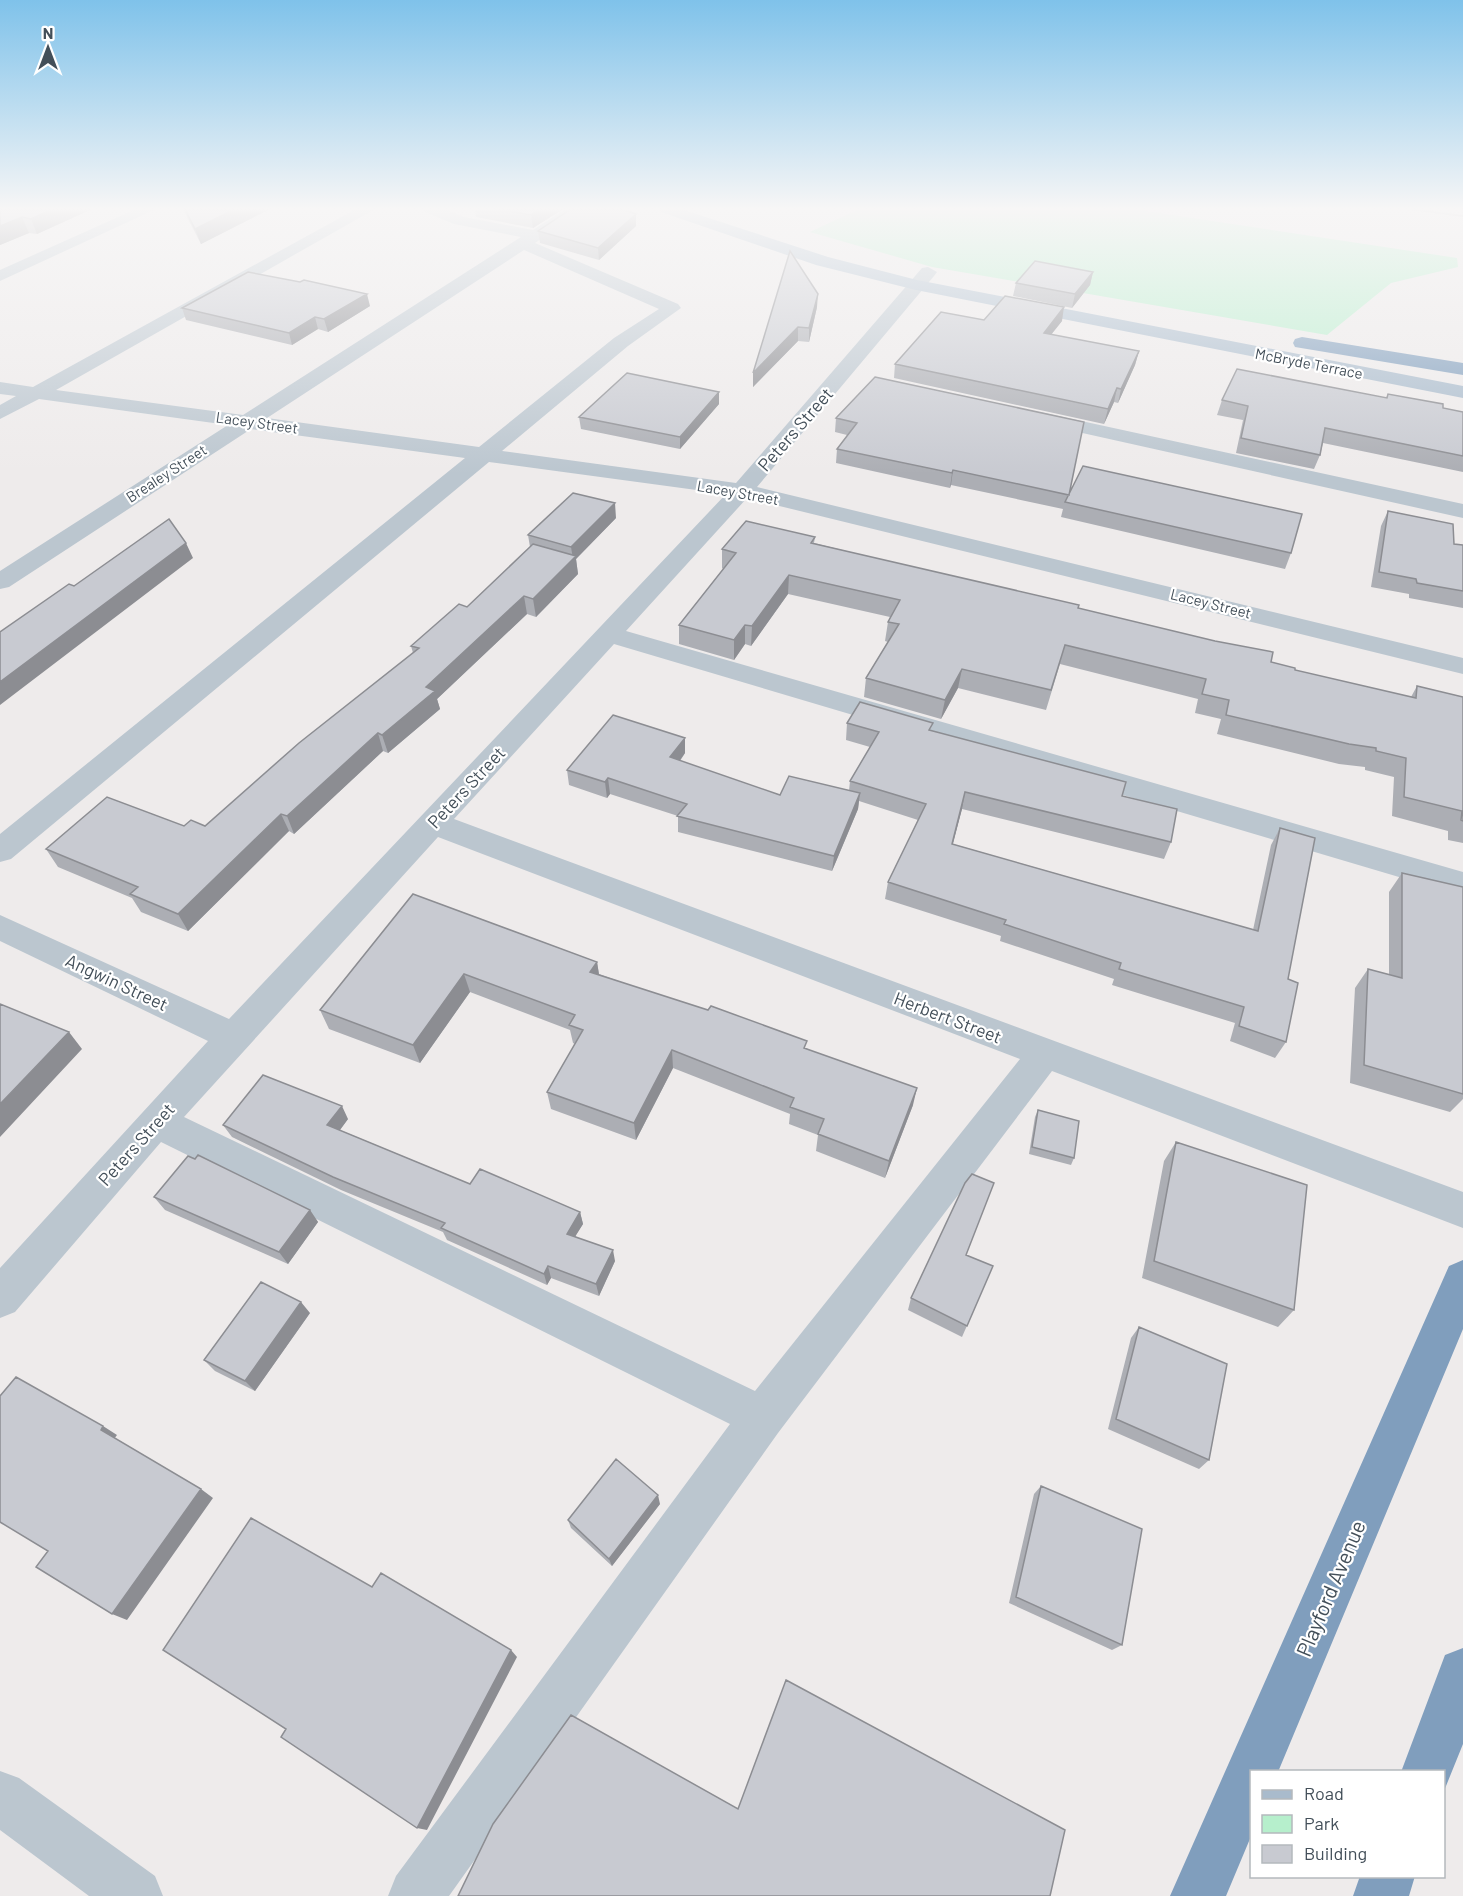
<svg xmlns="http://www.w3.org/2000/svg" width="1463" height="1896" viewBox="0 0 1463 1896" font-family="Barlow,sans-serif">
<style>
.green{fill:#b6efcc}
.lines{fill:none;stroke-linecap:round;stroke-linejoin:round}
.minor{fill:#bbc6cf;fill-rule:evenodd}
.major{fill:#a9bbcc;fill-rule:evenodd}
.highway{fill:#809ebd;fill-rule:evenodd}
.rail{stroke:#adb1b6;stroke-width:2}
.wall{fill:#acaeb4}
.shaded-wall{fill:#8c8d92}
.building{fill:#c8cad1;stroke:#8c8d92;stroke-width:1.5}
.labels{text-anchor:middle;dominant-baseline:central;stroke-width:4.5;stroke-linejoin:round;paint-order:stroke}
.far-street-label{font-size:15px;fill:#434f59;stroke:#fff}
.street-label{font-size:18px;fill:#434f59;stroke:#fff}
.near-street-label{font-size:21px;fill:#434f59;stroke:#fff}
</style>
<rect width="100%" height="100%" fill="#eeebeb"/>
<!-- green -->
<path class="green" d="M 859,209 L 1133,209 L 1457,258 L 1458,267 L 1391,283 L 1327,335 L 932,267 L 810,232 Z"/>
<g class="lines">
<!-- minor -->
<path class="minor" d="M 136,209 L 156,209 L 0,281 L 0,270 Z
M 356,209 L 375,209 L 56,390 L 243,415 L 521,237 L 454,224 L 425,212 L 423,209 L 444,209 L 464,217 L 533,230 L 566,209 L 584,209 L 535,243 L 678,304 L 681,308 L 628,346 L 502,451 L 736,483 L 922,268 L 928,267 L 937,272 L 934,276 L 757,487 L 1463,658 L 1463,674 L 747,498 L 626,631 L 1463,872 L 1463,896 L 614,644 L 454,819 L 1463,1192 L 1463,1228 L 1052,1071 L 778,1433 L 449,1896 L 388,1896 L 396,1876 L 730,1424 L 161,1142 L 15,1312 L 0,1318 L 0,1268 L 208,1041 L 0,941 L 0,915 L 229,1019 L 726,494 L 489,462 L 11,859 L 0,862 L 0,834 L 465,458 L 251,429 L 9,587 L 0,589 L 0,571 L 228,425 L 39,399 L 0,419 L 0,405 L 16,396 L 0,394 L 0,382 L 33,387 ZM 524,250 L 659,309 L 614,338 L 479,447 L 267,418 ZM 438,837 L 1020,1059 L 755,1391 L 184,1117 Z
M 1040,412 L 1463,504 L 1463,518 L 1033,422 L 1030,418 L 1033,414 Z
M 0,1771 L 19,1778 L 155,1876 L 163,1896 L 89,1896 L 0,1830 Z"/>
<!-- major -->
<path class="major" d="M 659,209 L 681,209 L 828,257 L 917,280 L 1463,386 L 1463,398 L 916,290 L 816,265 L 661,212 Z"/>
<!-- highway -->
<path class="highway" d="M 1302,337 L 1463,363 L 1463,375 L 1295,347 L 1293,343 L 1295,339 Z
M 1463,1260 L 1463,1329 L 1278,1772 L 1252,1772 L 1252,1834 L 1226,1896 L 1170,1896 L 1449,1266 Z
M 1463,1648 L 1463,1744 L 1444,1791 L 1444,1772 L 1401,1772 L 1445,1655 Z
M 1360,1876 L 1415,1876 L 1409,1896 L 1353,1896 Z"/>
<!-- rail -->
<path class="rail" d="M 1410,209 L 1463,216"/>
</g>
<!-- wall -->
<path class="wall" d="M 0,209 L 92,209 L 37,234 L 29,233 L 0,245 Z
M 184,209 L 270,209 L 201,244 L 187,217 Z
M 475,209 L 563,209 L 533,228 L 476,217 Z
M 636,214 L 636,226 L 599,260 L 540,243 L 538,231 Z
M 1093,272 L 1090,285 L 1072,308 L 1013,296 L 1016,283 Z
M 370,306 L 328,332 L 318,329 L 292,345 L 186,320 L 182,308 Z
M 817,307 L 809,342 L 798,341 L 753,387 L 753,373 Z
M 984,320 L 1062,321 L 1051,335 L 1139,351 L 1135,365 L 1118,403 L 1114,402 L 1104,424 L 894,378 L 895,364 Z
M 875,377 L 1069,495 L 1291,553 L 1285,569 L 1061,517 L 1063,509 L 951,485 L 950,488 L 836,463 L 837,449 L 847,435 L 835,432 L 836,418 Z
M 719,392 L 719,404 L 680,449 L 581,429 L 579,417 Z
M 1388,394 L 1443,408 L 1463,412 L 1463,472 L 1323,443 L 1320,455 L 1314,469 L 1236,453 L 1243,420 L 1217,415 L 1222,400 L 1386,398 Z
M 1388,511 L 1454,544 L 1463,545 L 1463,608 L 1409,598 L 1409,594 L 1371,587 L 1381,526 Z
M 616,518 L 576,559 L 578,574 L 536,617 L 527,614 L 437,699 L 440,709 L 388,753 L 383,751 L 294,834 L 289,831 L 188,931 L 141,912 L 132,898 L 58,867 L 46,849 L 205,826 L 413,653 L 411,646 L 467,607 L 530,547 L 528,535 Z
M 815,537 L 814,543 L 1078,608 L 1295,670 L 1411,697 L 1417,686 L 1463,697 L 1463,843 L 1448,840 L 1448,831 L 1392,816 L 1394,777 L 1365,770 L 1365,767 L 1339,764 L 1217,734 L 1221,719 L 1195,713 L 1198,699 L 1060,664 L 1046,710 L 958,688 L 941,719 L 864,697 L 866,678 L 888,642 L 885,641 L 888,622 L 890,617 L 788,594 L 751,646 L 745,644 L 734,660 L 679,644 L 679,625 L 723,569 L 722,568 L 722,549 Z
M 847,723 L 931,731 L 1122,796 L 1171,842 L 1164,859 L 962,809 L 953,844 L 1253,930 L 1271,845 L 1280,828 L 1288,979 L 1286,1042 L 1275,1058 L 1230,1041 L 1235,1023 L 1112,985 L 1114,979 L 1000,941 L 1001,936 L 885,899 L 888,882 L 918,820 L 859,801 L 858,809 L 832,871 L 678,832 L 678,816 L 610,794 L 607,798 L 569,785 L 567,770 L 685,753 L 680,761 L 780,795 L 849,791 L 850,781 L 870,747 L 846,740 Z
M 1402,873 L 1463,887 L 1463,1099 L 1450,1112 L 1350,1083 L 1355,988 L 1368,969 L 1389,975 L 1389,892 Z
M 413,894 L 597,962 L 599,974 L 806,1048 L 913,1105 L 885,1178 L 816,1151 L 818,1135 L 789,1124 L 790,1114 L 673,1068 L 636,1140 L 551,1109 L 547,1092 L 575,1044 L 573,1043 L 570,1030 L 470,992 L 420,1063 L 329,1029 L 320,1010 Z
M 1038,1110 L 1074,1158 L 1071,1165 L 1029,1154 L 1035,1117 Z
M 348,1119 L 340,1130 L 470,1184 L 580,1212 L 583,1224 L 575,1236 L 615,1261 L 599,1296 L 551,1278 L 547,1285 L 447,1240 L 443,1232 L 341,1190 L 232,1137 L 223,1125 Z
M 1176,1142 L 1294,1310 L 1278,1327 L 1142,1278 L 1164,1161 Z
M 154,1197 L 310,1210 L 318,1222 L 288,1264 L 165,1210 Z
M 966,1255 L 993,1266 L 962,1337 L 908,1310 L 911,1298 Z
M 310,1313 L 255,1391 L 215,1371 L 204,1360 Z
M 1139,1327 L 1209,1460 L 1199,1469 L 1108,1429 L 1131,1338 Z
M 1041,1486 L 1122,1645 L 1112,1650 L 1009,1603 L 1034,1494 Z
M 660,1504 L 612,1566 L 571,1528 L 568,1520 Z"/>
<!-- shaded-wall -->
<path class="shaded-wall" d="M 53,209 L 92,209 L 37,234 L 31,219 Z
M 235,209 L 270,209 L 201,244 L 195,229 Z
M 541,209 L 563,209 L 533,228 L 531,215 Z
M 636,214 L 636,226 L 599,260 L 598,248 Z
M 22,217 L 29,233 L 0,245 L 0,226 Z
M 1093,272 L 1090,285 L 1072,308 L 1075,294 Z
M 367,294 L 370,306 L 328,332 L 324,319 Z
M 818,294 L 817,307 L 809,342 L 809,328 Z
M 1064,307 L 1062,321 L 1041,347 L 1044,333 Z
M 315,317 L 318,329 L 292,345 L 289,333 Z
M 798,327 L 798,341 L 753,387 L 753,373 Z
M 1139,351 L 1135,365 L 1118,403 L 1121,389 Z
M 1117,388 L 1114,402 L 1104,424 L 1108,409 Z
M 719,392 L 719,404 L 680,449 L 680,437 Z
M 953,470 L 951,485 L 950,488 L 952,473 Z
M 615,503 L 616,518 L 576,559 L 578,574 L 536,617 L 533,599 L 573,559 L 571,547 Z
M 186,543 L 193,558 L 0,705 L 0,682 Z
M 789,575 L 788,594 L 751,646 L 752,626 Z
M 524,596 L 527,614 L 437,699 L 440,709 L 388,753 L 382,735 L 426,687 Z
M 745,625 L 745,644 L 734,660 L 734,640 Z
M 962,669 L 958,688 L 941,719 L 945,700 Z
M 378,733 L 383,751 L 294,834 L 287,816 Z
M 685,738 L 685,753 L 671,773 L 670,757 Z
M 608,778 L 610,794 L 607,798 L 605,782 Z
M 965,792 L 962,809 L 948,861 L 952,844 Z
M 860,793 L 858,809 L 832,871 L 834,856 Z
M 281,814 L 289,831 L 188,931 L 178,914 Z
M 597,962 L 600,981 L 590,972 Z
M 464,974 L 470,992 L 420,1063 L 413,1045 Z
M 69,1032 L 82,1049 L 0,1137 L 0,1104 Z
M 672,1050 L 673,1068 L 636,1140 L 634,1123 Z
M 917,1088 L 913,1105 L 885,1178 L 889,1161 Z
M 342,1106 L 348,1119 L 334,1138 L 327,1125 Z
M 310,1210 L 318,1222 L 288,1264 L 279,1252 Z
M 580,1212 L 583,1224 L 570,1245 L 567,1234 Z
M 613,1250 L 615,1261 L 599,1296 L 596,1284 Z
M 548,1266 L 551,1278 L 547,1285 L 544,1274 Z
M 301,1302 L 310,1313 L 255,1391 L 245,1381 Z
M 103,1426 L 117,1435 L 114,1439 L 101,1430 Z
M 201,1489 L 213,1498 L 127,1620 L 112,1614 Z
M 658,1495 L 660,1504 L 612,1566 L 609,1559 Z
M 511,1650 L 517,1657 L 427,1830 L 417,1828 Z"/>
<!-- building -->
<path class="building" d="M 0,209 L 53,209 L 31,219 L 22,217 L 0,226 Z
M 185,209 L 235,209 L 195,229 Z
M 497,209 L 541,209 L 531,215 Z
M 571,209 L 621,209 L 636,214 L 598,248 L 538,231 Z
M 790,251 L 818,294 L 809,328 L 798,327 L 753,373 Z
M 1035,261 L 1093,272 L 1075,294 L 1016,283 Z
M 248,272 L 300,282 L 304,280 L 367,294 L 324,319 L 315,317 L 289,333 L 182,308 Z
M 1005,296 L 1064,307 L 1044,333 L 1139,351 L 1121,389 L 1117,388 L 1108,409 L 895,364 L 941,312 L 984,320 Z
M 1237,369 L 1387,398 L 1388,394 L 1443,404 L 1443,408 L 1463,412 L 1463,456 L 1325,428 L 1320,455 L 1241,438 L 1248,406 L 1222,400 Z
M 627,373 L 719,392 L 680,437 L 579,417 Z
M 875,377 L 1084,422 L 1069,495 L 953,470 L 952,473 L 837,449 L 857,423 L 836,418 Z
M 1083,466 L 1302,514 L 1291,553 L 1065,502 Z
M 573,493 L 615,503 L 571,547 L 528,535 Z
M 1388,511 L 1453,524 L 1454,544 L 1463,545 L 1463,591 L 1417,583 L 1416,579 L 1379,572 Z
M 169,519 L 186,543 L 0,682 L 0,632 L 69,584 L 74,586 Z
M 746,521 L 815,537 L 811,543 L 1079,605 L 1078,608 L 1215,641 L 1273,652 L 1271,662 L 1295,668 L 1295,670 L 1416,698 L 1417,686 L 1463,697 L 1463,821 L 1461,820 L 1462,811 L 1404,797 L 1406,758 L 1376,751 L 1376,748 L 1349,744 L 1226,715 L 1229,700 L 1202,694 L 1206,679 L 1065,645 L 1051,690 L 962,669 L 945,700 L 866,678 L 899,624 L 888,622 L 900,600 L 789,575 L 752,626 L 745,625 L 734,640 L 679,625 L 736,553 L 722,549 Z
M 533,544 L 576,556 L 533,599 L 524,596 L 426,687 L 435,691 L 382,735 L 378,733 L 287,816 L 281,814 L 178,914 L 130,894 L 138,887 L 46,849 L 107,797 L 184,826 L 191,820 L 205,826 L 299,743 L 419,648 L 411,646 L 459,604 L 467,607 Z
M 860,702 L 933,723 L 929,730 L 1126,782 L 1122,796 L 1177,809 L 1171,842 L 965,792 L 952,844 L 1258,931 L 1280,828 L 1315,838 L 1288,979 L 1298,983 L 1286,1042 L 1239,1026 L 1244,1007 L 1119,969 L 1121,963 L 1004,924 L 1006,920 L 888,882 L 926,804 L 850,781 L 879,732 L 847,723 Z
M 613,715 L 685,738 L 670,757 L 780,795 L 789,776 L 860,793 L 834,856 L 677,816 L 687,804 L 608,778 L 605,782 L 567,770 Z
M 1402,873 L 1463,887 L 1463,1094 L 1364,1065 L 1368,969 L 1402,978 Z
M 413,894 L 597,962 L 590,972 L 708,1010 L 711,1006 L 807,1041 L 804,1048 L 917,1088 L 889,1161 L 818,1134 L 824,1119 L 790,1107 L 794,1098 L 672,1050 L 634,1123 L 547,1092 L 583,1030 L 569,1025 L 575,1015 L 464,974 L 413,1045 L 320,1010 Z
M 0,1004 L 69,1032 L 0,1104 Z
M 263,1075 L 342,1106 L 327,1125 L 470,1184 L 480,1169 L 580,1212 L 567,1234 L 613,1250 L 596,1284 L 548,1266 L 544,1274 L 441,1228 L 445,1223 L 333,1177 L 223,1125 Z
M 1038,1110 L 1079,1121 L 1074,1158 L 1032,1147 Z
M 1176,1142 L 1307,1185 L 1294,1310 L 1154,1261 Z
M 198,1155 L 310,1210 L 279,1252 L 154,1197 L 188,1156 L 195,1159 Z
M 972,1174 L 994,1183 L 966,1255 L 993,1266 L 967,1326 L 911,1298 L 965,1183 Z
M 261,1282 L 301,1302 L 245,1381 L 204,1360 Z
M 1139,1327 L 1227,1364 L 1209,1460 L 1116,1419 Z
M 16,1377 L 103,1426 L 101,1430 L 201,1489 L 112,1614 L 36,1567 L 48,1551 L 0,1522 L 0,1396 Z
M 616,1459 L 658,1495 L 609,1559 L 568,1520 Z
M 1041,1486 L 1142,1529 L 1122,1645 L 1016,1597 Z
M 251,1518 L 372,1587 L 381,1573 L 511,1650 L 417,1828 L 281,1737 L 286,1729 L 163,1650 Z
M 786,1680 L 1065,1830 L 1050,1896 L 458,1896 L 493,1824 L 571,1715 L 738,1809 Z"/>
<!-- sky -->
<linearGradient id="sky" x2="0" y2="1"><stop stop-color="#7fc2ea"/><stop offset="0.44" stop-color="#f7f6f6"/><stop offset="1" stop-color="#f7f6f6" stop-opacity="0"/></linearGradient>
<rect width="1463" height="474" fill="url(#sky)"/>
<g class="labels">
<!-- far-street labels -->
<g class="far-street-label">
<text transform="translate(1309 363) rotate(11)">McBryde Terrace</text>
<text transform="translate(257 422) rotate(8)">Lacey Street</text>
<text transform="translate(166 473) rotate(-33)">Brealey Street</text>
<text transform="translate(738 492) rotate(10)">Lacey Street</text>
<text transform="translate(1211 603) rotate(14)">Lacey Street</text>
</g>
<!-- street labels -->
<g class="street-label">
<text transform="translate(795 429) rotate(-49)">Peters Street</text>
<text transform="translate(466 787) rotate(-47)">Peters Street</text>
<text transform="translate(117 982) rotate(25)">Angwin Street</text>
<text transform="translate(948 1017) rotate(21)">Herbert Street</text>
<text transform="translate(136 1144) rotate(-48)">Peters Street</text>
</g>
<!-- near-street labels -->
<g class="near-street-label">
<text transform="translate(1330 1588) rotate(-67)">Playford Avenue</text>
</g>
</g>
<!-- legend -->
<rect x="1250" y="1770" width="195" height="108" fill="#ffffff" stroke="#b4b9bd" stroke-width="1.5"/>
<rect x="1262" y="1790" width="30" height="9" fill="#a9bbcc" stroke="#b4b9bd" stroke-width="1.5"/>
<text x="1304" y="1800" font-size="18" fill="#434f59">Road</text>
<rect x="1262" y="1815" width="30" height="18" fill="#b6efcc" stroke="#b4b9bd" stroke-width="1.5"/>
<text x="1304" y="1830" font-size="18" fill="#434f59">Park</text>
<rect x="1262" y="1845" width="30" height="18" fill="#c8cad1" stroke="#b4b9bd" stroke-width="1.5"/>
<text x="1304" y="1860" font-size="18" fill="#434f59">Building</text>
<!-- north arrow -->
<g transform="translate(48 48)" stroke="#ffffff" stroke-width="4.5" paint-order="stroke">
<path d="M0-4.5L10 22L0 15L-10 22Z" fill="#434f59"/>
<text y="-9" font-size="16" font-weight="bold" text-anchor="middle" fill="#434f59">N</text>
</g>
</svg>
